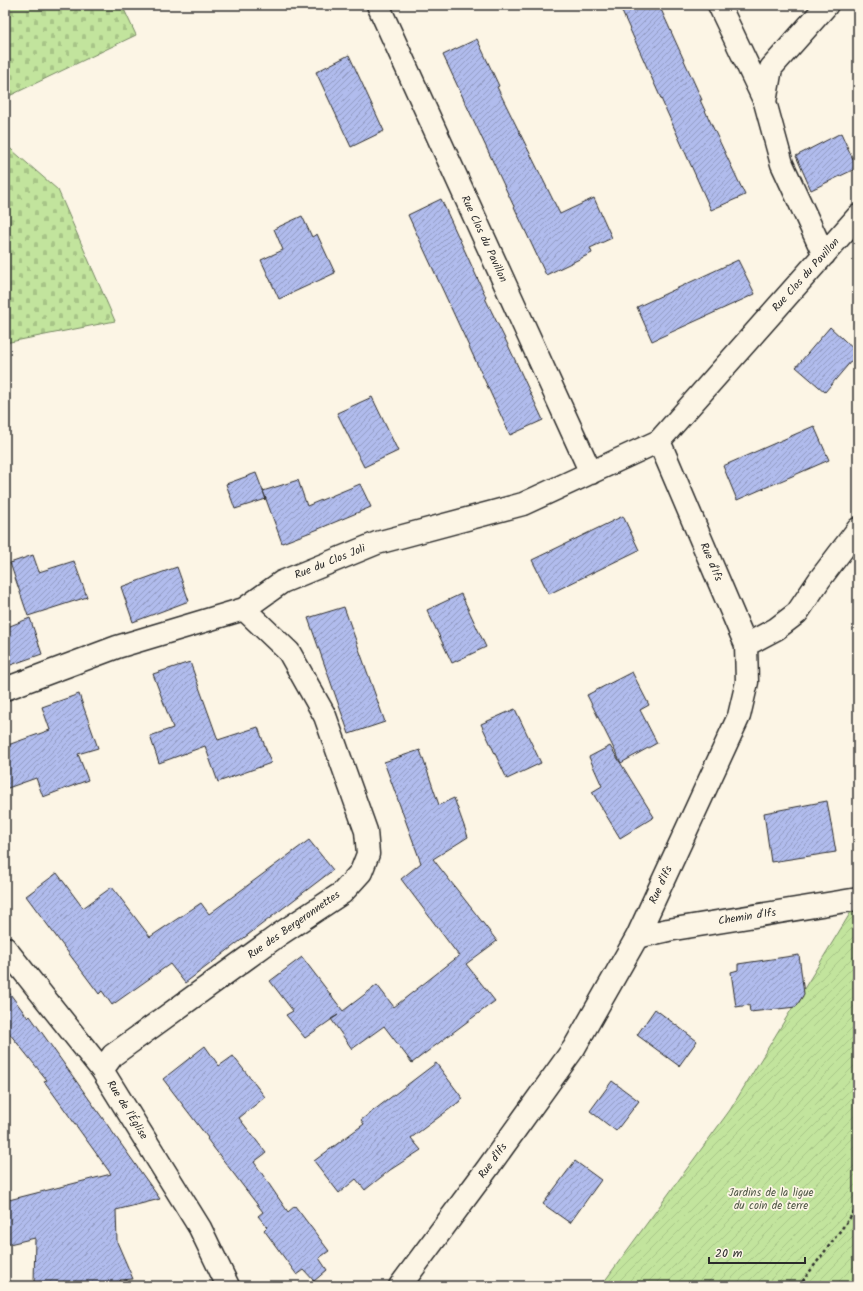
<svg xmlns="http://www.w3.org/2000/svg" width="863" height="1291" viewBox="0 0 863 1291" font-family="Kalam,sans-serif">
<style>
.cemetery{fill:url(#cemetery-stones);stroke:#768864}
.garden{fill:url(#garden-furrows);stroke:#768864}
.building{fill:url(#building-hatch);stroke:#2b2b2b}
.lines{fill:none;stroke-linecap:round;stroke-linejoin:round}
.street-casing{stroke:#2b2b2b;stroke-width:25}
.path{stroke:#2b2b2b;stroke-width:2.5;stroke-dasharray:3 3;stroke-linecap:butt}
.street{stroke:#fcf5e5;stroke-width:22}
.labels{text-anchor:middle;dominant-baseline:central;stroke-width:3.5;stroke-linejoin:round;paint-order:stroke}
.street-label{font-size:11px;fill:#2b2b2b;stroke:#fcf5e5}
.park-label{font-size:11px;fill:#515948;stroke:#fcf5e5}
</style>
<defs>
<pattern id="cemetery-stones" width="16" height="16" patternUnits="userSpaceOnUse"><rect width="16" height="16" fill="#c2e49d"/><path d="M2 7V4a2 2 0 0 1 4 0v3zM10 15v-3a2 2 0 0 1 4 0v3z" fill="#a7c487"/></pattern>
<pattern id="garden-furrows" width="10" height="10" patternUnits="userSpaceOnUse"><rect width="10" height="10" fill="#c2e49d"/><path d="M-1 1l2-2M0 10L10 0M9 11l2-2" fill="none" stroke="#a7c487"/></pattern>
<pattern id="building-hatch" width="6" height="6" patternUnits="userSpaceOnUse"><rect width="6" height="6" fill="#b1bced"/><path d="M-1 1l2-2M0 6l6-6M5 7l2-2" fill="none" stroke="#9099c0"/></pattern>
</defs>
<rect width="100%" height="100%" fill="#fcf5e5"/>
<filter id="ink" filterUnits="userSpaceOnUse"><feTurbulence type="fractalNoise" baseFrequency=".025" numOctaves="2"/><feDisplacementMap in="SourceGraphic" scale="8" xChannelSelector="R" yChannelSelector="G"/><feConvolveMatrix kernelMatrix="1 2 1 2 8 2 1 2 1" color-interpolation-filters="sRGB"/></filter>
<g filter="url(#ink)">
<!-- cemetery -->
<path class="cemetery" d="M 5,5 L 122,5 L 136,35 L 5,98 Z
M 5,144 L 58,190 L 115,321 L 5,343 Z"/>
<!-- garden -->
<path class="garden" d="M 858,905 L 858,1286 L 601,1286 L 730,1110 L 854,907 Z"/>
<!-- building -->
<path class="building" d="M 619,5 L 659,5 L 702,100 L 700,100 L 745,195 L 711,210 Z
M 477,39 L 499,86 L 497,87 L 560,214 L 594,198 L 612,238 L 590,248 L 592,253 L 546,275 L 443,55 Z
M 349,55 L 384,131 L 351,147 L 316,72 Z
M 841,133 L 857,168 L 811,190 L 796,156 Z
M 441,199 L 486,297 L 485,298 L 508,345 L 543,420 L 510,435 L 408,215 Z
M 302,216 L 312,237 L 317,234 L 335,273 L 279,299 L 261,260 L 283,250 L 274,229 Z
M 738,260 L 755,294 L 652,341 L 637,307 Z
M 830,327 L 858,353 L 825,392 L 796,367 Z
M 372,397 L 398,451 L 364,467 L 337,413 Z
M 814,426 L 829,460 L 737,500 L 723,466 Z
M 256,473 L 266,499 L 235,509 L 226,484 Z
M 298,480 L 307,506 L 360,484 L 371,507 L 316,530 L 282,543 L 263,491 Z
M 623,516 L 639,550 L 549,594 L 532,560 Z
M 33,555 L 39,572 L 74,561 L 87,597 L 28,616 L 10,563 Z
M 177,567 L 189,601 L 133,622 L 121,587 Z
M 461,594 L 486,647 L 452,663 L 427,610 Z
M 344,607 L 385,722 L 349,734 L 308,618 Z
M 30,618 L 42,654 L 5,667 L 5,628 Z
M 190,662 L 218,740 L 258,727 L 271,763 L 218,782 L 205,746 L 159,763 L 150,736 L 173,728 L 153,674 Z
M 632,672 L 649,705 L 640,710 L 657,743 L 621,763 L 587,695 Z
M 79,694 L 98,748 L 78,754 L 88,780 L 43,797 L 36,778 L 5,789 L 5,746 L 50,730 L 42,707 Z
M 515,709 L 541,763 L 507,779 L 481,724 Z
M 610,746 L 654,817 L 620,838 L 592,792 L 602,786 L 589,757 Z
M 420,750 L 439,805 L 454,798 L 468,837 L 433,859 L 497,941 L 466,964 L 495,1001 L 412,1063 L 384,1026 L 352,1049 L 331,1019 L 338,1015 L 305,1038 L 286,1015 L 293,1011 L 270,981 L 302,957 L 343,1011 L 377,985 L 394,1007 L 459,956 L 401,879 L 421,863 L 384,762 Z
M 827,801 L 836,852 L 771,862 L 764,813 Z
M 309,840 L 333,870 L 185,983 L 170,964 L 112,1005 L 102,991 L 99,994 L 26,896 L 57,873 L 83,908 L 112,887 L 150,937 L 201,903 L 209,914 Z
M 799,955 L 804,994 L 796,1007 L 750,1012 L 749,1005 L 736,1007 L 731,972 L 738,970 L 738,964 Z
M 5,987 L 28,1018 L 30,1016 L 160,1199 L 116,1210 L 117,1242 L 133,1279 L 120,1280 L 120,1286 L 84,1286 L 84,1284 L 34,1283 L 35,1238 L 5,1245 L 5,1201 L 111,1174 L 44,1081 L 47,1080 L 5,1028 Z
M 655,1009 L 697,1041 L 679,1066 L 637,1035 Z
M 205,1046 L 219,1066 L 233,1056 L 265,1097 L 239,1118 L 266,1153 L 254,1162 L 288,1212 L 295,1206 L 329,1251 L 319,1258 L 327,1270 L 314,1281 L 304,1270 L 297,1275 L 264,1230 L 267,1227 L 258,1216 L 263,1212 L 207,1139 L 208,1138 L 163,1079 Z
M 436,1063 L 463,1099 L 411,1138 L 421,1150 L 390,1170 L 365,1190 L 356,1179 L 339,1193 L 314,1161 L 364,1124 L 361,1120 Z
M 612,1081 L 639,1101 L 616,1131 L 590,1111 Z
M 575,1161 L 601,1180 L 570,1223 L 543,1204 Z"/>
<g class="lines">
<!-- street casing -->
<g class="street-casing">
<path id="street" d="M 378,5 L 591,473
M 719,5 L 765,102 L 782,164 L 824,255
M 765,102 L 771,68 L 827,5
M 746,645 L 776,629 L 797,613 L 820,579 L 858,529
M 5,689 L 117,647 L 244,609 L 282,582 L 377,543 L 523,504 L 659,441 L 858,216
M 637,937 L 668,930 L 858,899
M 5,948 L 102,1070 L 200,1228 L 228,1286
M 102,1070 L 113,1055 L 280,934 L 342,893 L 361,872 L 368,854 L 366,831 L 325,716 L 289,652 L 244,609
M 400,1286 L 487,1169 L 574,1048 L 637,937 L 739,716 L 747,682 L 746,645 L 659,441"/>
</g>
<!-- path -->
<path class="path" d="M 799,1286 L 858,1207"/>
<!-- street -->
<use href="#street" class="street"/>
</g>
</g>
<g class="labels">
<!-- street labels -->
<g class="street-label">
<text transform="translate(484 239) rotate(65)">Rue Clos du Pavillon</text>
<text transform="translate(806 275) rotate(-48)">Rue Clos du Pavillon</text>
<text transform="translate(330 562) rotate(-22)">Rue du Clos Joli</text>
<text transform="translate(711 562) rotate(67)">Rue d'Ifs</text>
<text transform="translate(661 885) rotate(-65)">Rue d'Ifs</text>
<text transform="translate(747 917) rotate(-9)">Chemin d'Ifs</text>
<text transform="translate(294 925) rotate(-35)">Rue des Bergeronnettes</text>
<text transform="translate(127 1110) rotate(58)">Rue de l'Église</text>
<text transform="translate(493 1161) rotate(-54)">Rue d'Ifs</text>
</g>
<!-- park labels -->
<g class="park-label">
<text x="771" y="1193">Jardins de la ligue<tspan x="771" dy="13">du coin de terre</tspan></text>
</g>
</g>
<!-- margin -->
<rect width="863" height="1291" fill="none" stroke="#fcf5e5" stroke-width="20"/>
<rect x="10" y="10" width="843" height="1271" fill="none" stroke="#2b2b2b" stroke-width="1.5" filter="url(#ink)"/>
<!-- scale -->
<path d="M709 1257v6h96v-6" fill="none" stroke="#2b2b2b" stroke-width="2"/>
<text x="715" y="1257" font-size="12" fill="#2b2b2b" stroke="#fcf5e5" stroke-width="3" paint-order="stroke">20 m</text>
</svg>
